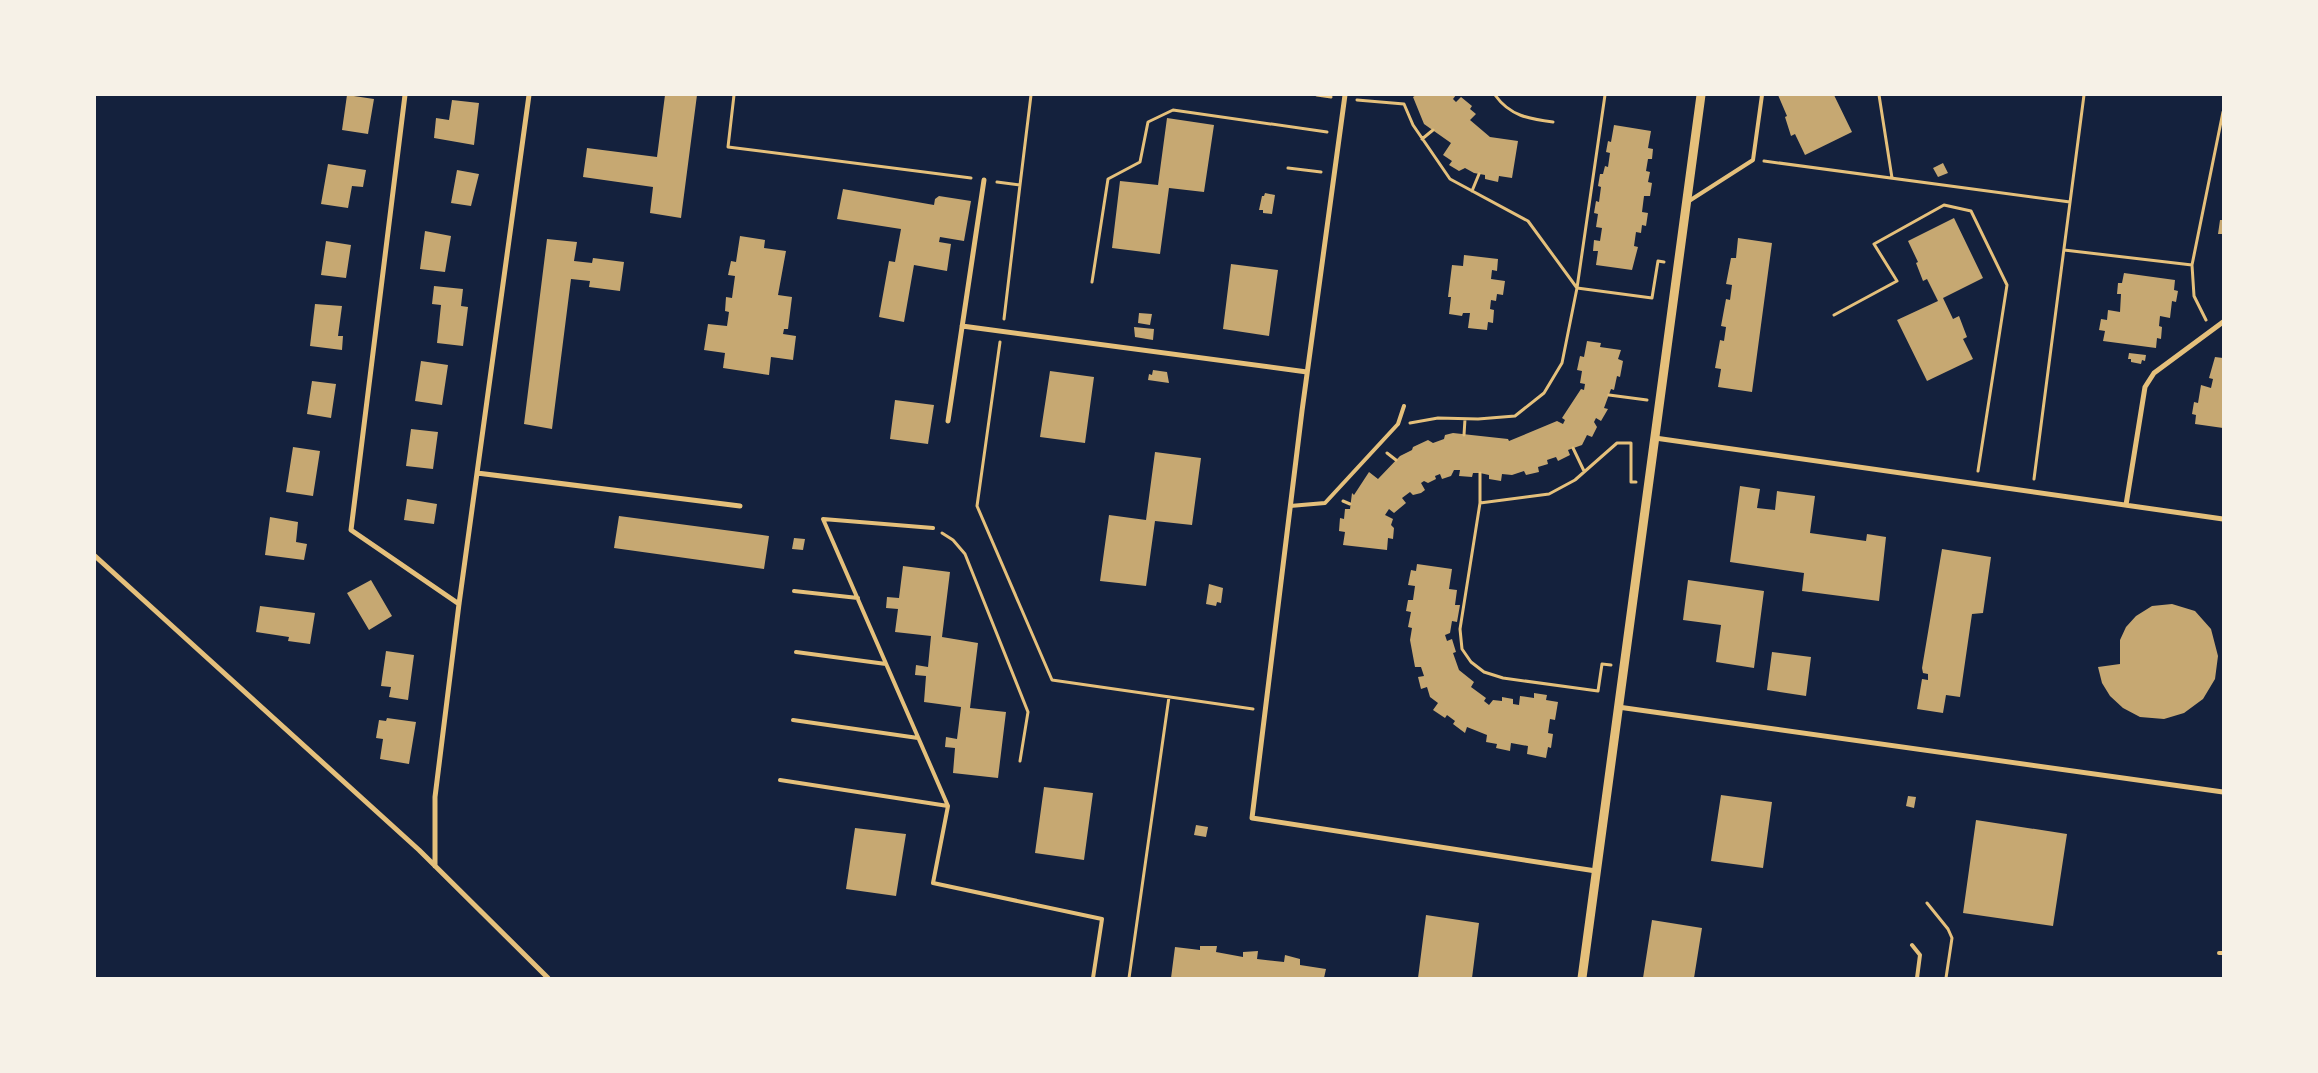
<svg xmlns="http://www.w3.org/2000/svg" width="2318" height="1073" viewBox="0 0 2318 1073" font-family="'Asap Condensed',sans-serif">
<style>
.building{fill:#c6a872}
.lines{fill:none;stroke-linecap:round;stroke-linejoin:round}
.path{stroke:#e5c07b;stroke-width:3}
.service{stroke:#e5c07b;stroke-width:4}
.minor{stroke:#e5c07b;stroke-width:5}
.tertiary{stroke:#e5c07b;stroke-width:9}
</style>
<rect width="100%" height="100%" fill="#14213d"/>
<!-- building -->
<path class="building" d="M 347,95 L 374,99 L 368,134 L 342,130 Z
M 665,95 L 697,95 L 681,218 L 650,213 L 653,187 L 583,177 L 587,148 L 657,157 Z
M 1416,95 L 1456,95 L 1453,99 L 1456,102 L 1461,97 L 1472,106 L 1470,109 L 1476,114 L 1470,120 L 1490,137 L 1518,141 L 1512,178 L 1499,176 L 1498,182 L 1485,179 L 1485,175 L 1474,173 L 1465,168 L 1459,171 L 1449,165 L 1452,161 L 1443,155 L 1451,143 L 1424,124 L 1413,97 Z
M 1778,95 L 1834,95 L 1852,132 L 1805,155 L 1795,134 L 1791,136 L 1785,117 L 1787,116 Z
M 452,100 L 479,103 L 474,145 L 434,138 L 436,118 L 449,120 Z
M 1167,118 L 1214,125 L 1204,192 L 1169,188 L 1160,254 L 1112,248 L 1120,181 L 1158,185 Z
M 1614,125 L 1651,131 L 1648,148 L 1653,149 L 1652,159 L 1648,159 L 1646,171 L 1650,172 L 1648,182 L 1652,183 L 1650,196 L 1644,196 L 1642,212 L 1648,213 L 1646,226 L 1642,225 L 1641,233 L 1636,232 L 1634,246 L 1638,247 L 1632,270 L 1596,265 L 1598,251 L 1593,251 L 1594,240 L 1600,241 L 1602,228 L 1596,227 L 1598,214 L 1594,213 L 1596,201 L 1599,202 L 1601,187 L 1598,186 L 1600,174 L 1603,174 L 1605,166 L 1608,167 L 1610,153 L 1606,152 L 1608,141 L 1611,142 Z
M 1943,163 L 1948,173 L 1938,177 L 1933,168 Z
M 328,164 L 366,170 L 363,187 L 352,186 L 348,208 L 321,204 Z
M 457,170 L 479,174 L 471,206 L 451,203 Z
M 843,189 L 934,205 L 935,199 L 939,196 L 971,201 L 964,241 L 940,237 L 939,242 L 951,244 L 947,271 L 914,265 L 904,322 L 879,317 L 889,261 L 895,262 L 901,229 L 837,219 Z
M 1265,193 L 1275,195 L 1272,214 L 1263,213 L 1263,210 L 1259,210 L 1262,196 L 1264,196 Z
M 1954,218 L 1983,278 L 1943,298 L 1953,319 L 1959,316 L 1967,337 L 1963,339 L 1973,359 L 1927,381 L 1897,320 L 1938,301 L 1927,279 L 1923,281 L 1916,263 L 1918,262 L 1908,241 Z
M 2220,220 L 2223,220 L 2223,234 L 2218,234 Z
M 425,231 L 451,236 L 445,272 L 420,269 Z
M 740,236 L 765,240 L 764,248 L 786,251 L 778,295 L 792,297 L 788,329 L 784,329 L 783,334 L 796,336 L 793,360 L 771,357 L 769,375 L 723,368 L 725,353 L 704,350 L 708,324 L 727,326 L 729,312 L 725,311 L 726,297 L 732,298 L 735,276 L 728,275 L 731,261 L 736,262 Z
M 1738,238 L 1772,243 L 1752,392 L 1718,387 L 1721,369 L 1715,368 L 1720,340 L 1724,341 L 1726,327 L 1721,326 L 1726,299 L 1730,300 L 1732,285 L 1726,284 L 1731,258 L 1736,258 Z
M 547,239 L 577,242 L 574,261 L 592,263 L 593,258 L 624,262 L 620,291 L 589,287 L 590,281 L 571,279 L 552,429 L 524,424 Z
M 326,241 L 351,245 L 346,278 L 321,275 Z
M 1464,255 L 1498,259 L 1497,271 L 1492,270 L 1491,279 L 1505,281 L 1503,295 L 1497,294 L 1496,301 L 1491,300 L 1490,309 L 1494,310 L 1493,323 L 1488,322 L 1487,330 L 1468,328 L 1470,313 L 1463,313 L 1462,316 L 1449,314 L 1451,297 L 1448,297 L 1452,265 L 1463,266 Z
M 1231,264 L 1278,270 L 1269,336 L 1223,329 Z
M 2124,273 L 2175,280 L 2174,290 L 2178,291 L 2176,302 L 2172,301 L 2170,318 L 2160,316 L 2159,326 L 2162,327 L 2161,339 L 2157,338 L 2156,348 L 2103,341 L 2105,331 L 2099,330 L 2101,319 L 2107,320 L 2108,310 L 2120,312 L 2121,294 L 2117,294 L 2118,283 L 2122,283 Z
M 434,286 L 463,289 L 461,306 L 468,307 L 463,346 L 437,343 L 441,305 L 432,304 Z
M 315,304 L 342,306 L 338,336 L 343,336 L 342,350 L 310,346 Z
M 1139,313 L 1152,314 L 1150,325 L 1138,323 Z
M 1134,327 L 1154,329 L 1153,340 L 1135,337 Z
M 1587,341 L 1601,343 L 1600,347 L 1621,350 L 1618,359 L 1623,361 L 1620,377 L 1617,376 L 1614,390 L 1611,389 L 1604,408 L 1608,409 L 1601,421 L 1596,418 L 1594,422 L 1597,427 L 1592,437 L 1587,435 L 1582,445 L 1568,450 L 1570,455 L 1558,461 L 1556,457 L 1547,460 L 1548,464 L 1538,467 L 1539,472 L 1526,475 L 1524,471 L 1512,475 L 1502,474 L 1501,481 L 1489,479 L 1489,475 L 1480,473 L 1473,473 L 1472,477 L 1459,476 L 1460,470 L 1454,470 L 1451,476 L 1442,479 L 1440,474 L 1435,476 L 1436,479 L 1428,483 L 1424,481 L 1421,483 L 1425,490 L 1421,493 L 1413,495 L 1410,492 L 1402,498 L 1406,503 L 1394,513 L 1389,509 L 1385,515 L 1393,519 L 1391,525 L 1394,528 L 1393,539 L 1388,538 L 1387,550 L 1343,545 L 1345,532 L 1339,531 L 1340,518 L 1344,519 L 1345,509 L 1350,509 L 1352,493 L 1354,495 L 1369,472 L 1378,479 L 1400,456 L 1412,450 L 1413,447 L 1428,440 L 1433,443 L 1444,439 L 1445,435 L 1453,433 L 1508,439 L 1509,441 L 1557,421 L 1563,424 L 1565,420 L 1562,418 L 1581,389 L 1584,390 L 1585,384 L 1580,383 L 1582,371 L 1577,370 L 1580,356 L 1584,357 Z
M 2129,353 L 2146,355 L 2145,361 L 2142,360 L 2141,364 L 2131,362 L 2131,359 L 2128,359 Z
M 2215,357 L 2223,358 L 2223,428 L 2195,424 L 2196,415 L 2192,414 L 2194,402 L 2198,403 L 2201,385 L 2211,388 L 2213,379 L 2209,378 Z
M 421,361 L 448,365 L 442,405 L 415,401 Z
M 1153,370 L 1167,372 L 1169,383 L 1148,380 L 1149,374 L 1152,375 Z
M 1050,371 L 1094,377 L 1085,443 L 1040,437 Z
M 312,381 L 336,384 L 331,418 L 307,414 Z
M 895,400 L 934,405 L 928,444 L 890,439 Z
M 411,429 L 438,432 L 433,469 L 406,466 Z
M 293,447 L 320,451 L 313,496 L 286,492 Z
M 1155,452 L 1201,458 L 1192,525 L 1155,521 L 1146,586 L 1100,581 L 1109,515 L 1146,520 Z
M 1740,486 L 1760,489 L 1757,508 L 1775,510 L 1777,491 L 1815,496 L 1810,533 L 1866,541 L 1867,534 L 1886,537 L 1879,601 L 1802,591 L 1804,573 L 1730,562 Z
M 407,499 L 437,504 L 434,524 L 404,520 Z
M 619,516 L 769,536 L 764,569 L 614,548 Z
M 270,517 L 298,522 L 296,542 L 307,544 L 304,560 L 265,555 Z
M 794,538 L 805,539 L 803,550 L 792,549 Z
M 1942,549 L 1991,557 L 1983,613 L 1972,614 L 1960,697 L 1946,695 L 1943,713 L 1917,709 L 1922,679 L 1928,680 L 1928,674 L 1923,673 L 1922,668 Z
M 1417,564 L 1452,569 L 1449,589 L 1457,590 L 1455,605 L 1460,605 L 1457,622 L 1452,621 L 1450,633 L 1445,635 L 1447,641 L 1452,639 L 1456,652 L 1453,653 L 1459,670 L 1474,682 L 1471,687 L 1486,698 L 1484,701 L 1489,705 L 1493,700 L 1502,701 L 1502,697 L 1513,699 L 1513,704 L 1519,705 L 1520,696 L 1534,698 L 1534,693 L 1547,695 L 1546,700 L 1558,702 L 1555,720 L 1550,719 L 1548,733 L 1553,734 L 1551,748 L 1548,747 L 1546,758 L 1527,754 L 1528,746 L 1511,743 L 1510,751 L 1496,748 L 1497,744 L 1486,742 L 1487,735 L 1467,727 L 1465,733 L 1453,724 L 1455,721 L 1447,715 L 1445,718 L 1433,710 L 1438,703 L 1430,697 L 1427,687 L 1421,689 L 1418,677 L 1424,676 L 1421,667 L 1415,667 L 1410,640 L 1412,628 L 1408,627 L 1411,612 L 1406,611 L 1408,600 L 1413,600 L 1415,586 L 1408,585 L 1411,570 L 1416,571 Z
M 903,566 L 950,572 L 942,637 L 978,643 L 970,708 L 1006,712 L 998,778 L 953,773 L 955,748 L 945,747 L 946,737 L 957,739 L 961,707 L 924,702 L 926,676 L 915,675 L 916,665 L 928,667 L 931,636 L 895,632 L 898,609 L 886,608 L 887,597 L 899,598 Z
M 371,580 L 392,616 L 369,630 L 347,593 Z
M 1688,580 L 1764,591 L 1754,668 L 1716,662 L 1721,625 L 1683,620 Z
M 1209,584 L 1223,588 L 1221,603 L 1217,602 L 1216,606 L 1206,604 Z
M 2172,604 L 2195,611 L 2211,629 L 2218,656 L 2215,679 L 2203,699 L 2184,713 L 2164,719 L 2140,717 L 2123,708 L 2110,696 L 2102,683 L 2098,667 L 2120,664 L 2120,640 L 2126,627 L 2136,616 L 2152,606 Z
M 260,606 L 315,613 L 310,644 L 288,641 L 289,637 L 256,632 Z
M 386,651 L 414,655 L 408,700 L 389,697 L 391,687 L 381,686 Z
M 1772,652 L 1811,657 L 1806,696 L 1767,690 Z
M 387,718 L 416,722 L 409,764 L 380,759 L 383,739 L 376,738 L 379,720 L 386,721 Z
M 1044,787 L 1093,793 L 1084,860 L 1035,853 Z
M 1721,795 L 1772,802 L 1763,868 L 1711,861 Z
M 1908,796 L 1916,797 L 1914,808 L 1906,806 Z
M 1976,820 L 2067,834 L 2053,926 L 1963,913 Z
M 1196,825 L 1208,827 L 1206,837 L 1194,835 Z
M 855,828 L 906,834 L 896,896 L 846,889 Z
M 1426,915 L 1479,923 L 1472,978 L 1418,978 Z
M 1652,920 L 1702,928 L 1694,978 L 1643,978 Z
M 1200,946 L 1217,946 L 1216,952 L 1243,957 L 1243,952 L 1258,951 L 1257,959 L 1284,962 L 1285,955 L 1300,959 L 1300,965 L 1326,969 L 1324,978 L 1171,978 L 1175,947 L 1200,950 Z"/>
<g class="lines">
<!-- path -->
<path class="path" d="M 734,95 L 728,147 L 971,178
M 1317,95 L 1331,97
M 1495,95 C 1510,116 1529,119 1553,122
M 1879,95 L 1892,178
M 1357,100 L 1404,104 L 1413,125 L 1450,179 L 1528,221 L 1577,288 L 1652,298 L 1658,261 L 1664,262
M 1422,139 L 1433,130
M 1764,161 L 2070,202
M 1288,168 L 1321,172
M 997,182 L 1020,185 L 1004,319
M 1020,185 L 1031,95
M 1472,191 L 1479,174
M 2064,250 L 2192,265
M 1092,282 L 1108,179 L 1140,162 L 1148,122 L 1173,110 L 1327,132
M 1834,315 L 1897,281 L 1874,244 L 1944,205 L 1971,211 L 2007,285 L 1978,471
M 2206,320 L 2194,296 L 2192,265 L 2223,112
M 1000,342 L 977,506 L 1052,680 L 1253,709
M 1609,395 L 1647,400
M 1410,423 L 1438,418 L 1478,419 L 1515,416 L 1544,393 L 1562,363 L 1577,288 L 1605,95
M 1464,435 L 1465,419
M 1573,448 L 1584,471
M 1387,453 L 1396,460
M 1480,473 L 1480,503
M 2034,479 L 2084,95
M 1343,501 L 1350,504
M 942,533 L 953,540 L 965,554 L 1028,712 L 1020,761
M 1611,665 L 1602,664 L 1598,691 L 1503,678 L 1484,672 L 1471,662 L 1462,649 L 1460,629 L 1480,503 L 1549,494 L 1575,480 L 1617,443 L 1631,443 L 1631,482 L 1636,482
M 1927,903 L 1948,929 L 1952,938 L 1946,978
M 1129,978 L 1169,697"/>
<!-- service -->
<path class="service" d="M 1689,201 L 1753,160 L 1762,95
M 1290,506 L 1325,503 L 1398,424 L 1404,406
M 933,528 L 823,519 L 948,806 L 933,883 L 1102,919 L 1093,978
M 794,591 L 858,598
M 796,652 L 886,664
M 793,720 L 918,738
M 780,780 L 948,806
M 1912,945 L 1920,955 L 1917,978
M 2219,953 L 2223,953"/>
<!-- minor -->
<path class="minor" d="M 405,95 L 351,530 L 459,604
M 1345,95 L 1302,411 L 1252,818 L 1596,871
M 962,326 L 1307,372
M 948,421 L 984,180
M 1655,438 L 2223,519
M 477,473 L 740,506
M 2126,505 L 2145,387 L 2154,373 L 2223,322
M 95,556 L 419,850 L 548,978
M 1618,707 L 2223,792
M 435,866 L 435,797 L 459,604 L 529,95"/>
<!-- tertiary -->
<path class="tertiary" d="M 1582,978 L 1701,95"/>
</g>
<!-- border -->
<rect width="2318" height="1073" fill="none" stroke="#f6f1e7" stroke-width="192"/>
</svg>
